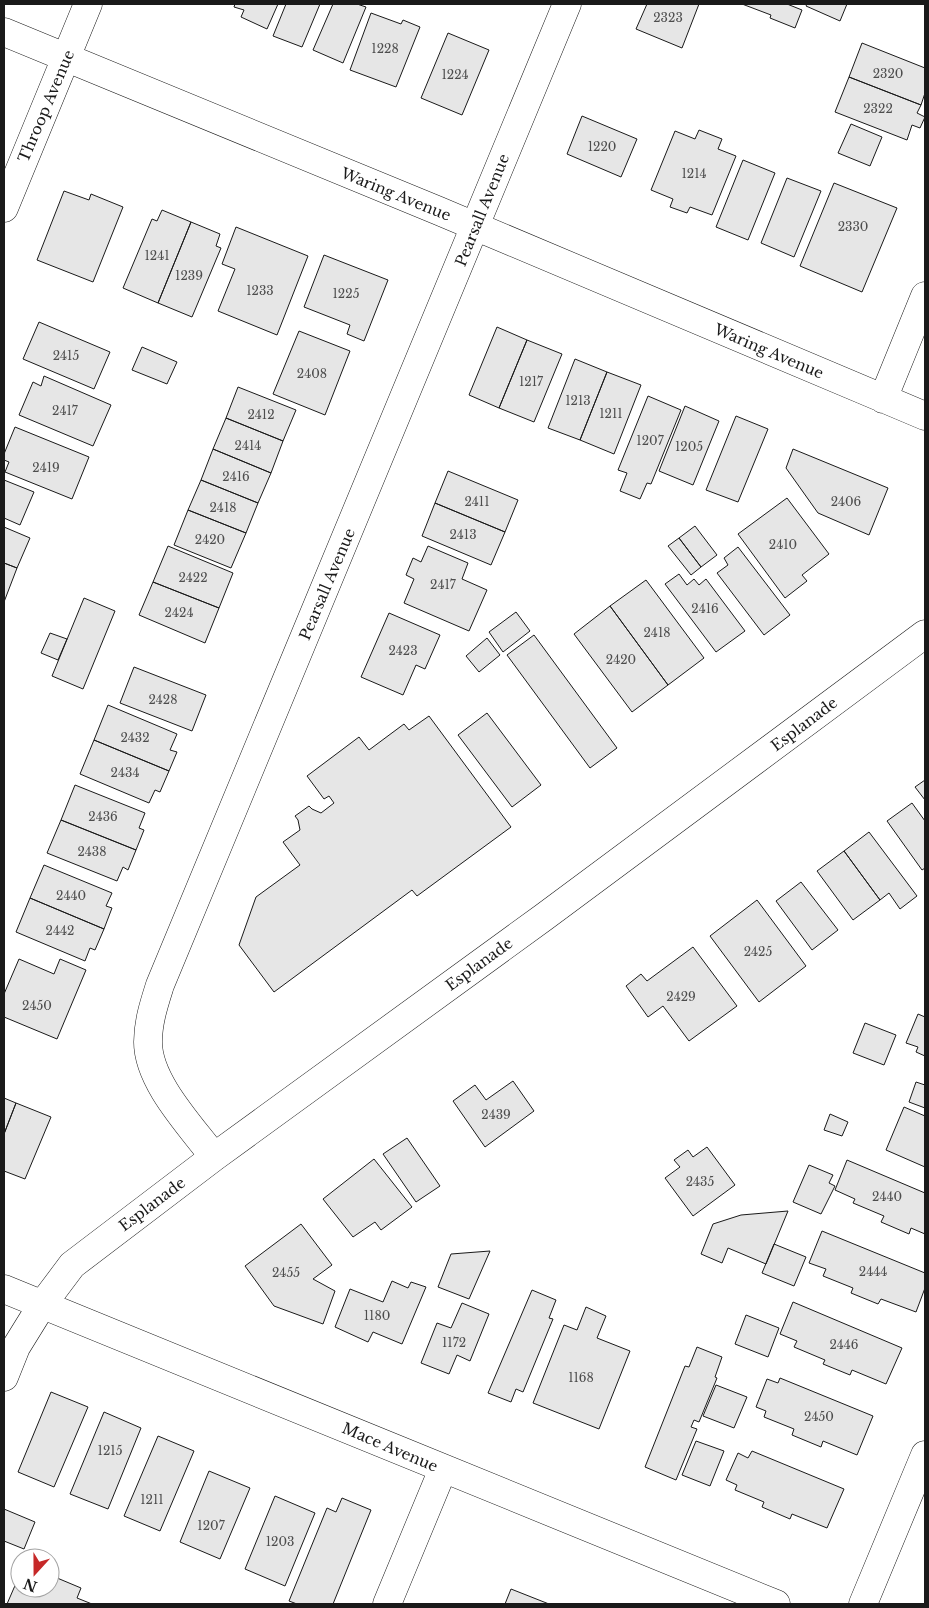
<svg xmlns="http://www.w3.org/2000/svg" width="929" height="1608" viewBox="0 0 929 1608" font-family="'Libre Baskerville',serif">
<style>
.building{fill:#e6e6e6;stroke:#1a1a1a}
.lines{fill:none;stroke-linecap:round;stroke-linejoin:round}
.minor-casing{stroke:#1a1a1a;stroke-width:29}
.minor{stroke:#fff;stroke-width:28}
.labels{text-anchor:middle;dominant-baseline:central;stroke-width:4;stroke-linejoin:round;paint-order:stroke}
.number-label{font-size:12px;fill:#4d4d4d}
.street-label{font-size:15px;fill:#1a1a1a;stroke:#fff}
</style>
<rect width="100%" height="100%" fill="#fff"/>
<!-- building -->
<path class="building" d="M 235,4 L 278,4 L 267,29 L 241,17 L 244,10 L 234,7 Z
M 286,4 L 320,4 L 302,47 L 273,36 Z
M 333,4 L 357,4 L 366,7 L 343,63 L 313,50 Z
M 647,4 L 699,4 L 682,48 L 636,29 Z
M 742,4 L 787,4 L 802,10 L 795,28 L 770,18 L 771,15 Z
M 807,4 L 847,4 L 840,21 L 806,6 Z
M 371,13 L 401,24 L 403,20 L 420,27 L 396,87 L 350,70 Z
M 448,33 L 489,50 L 462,115 L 421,98 Z
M 862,43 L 925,68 L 925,93 L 921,105 L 849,77 Z
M 849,77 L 921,105 L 917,113 L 925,117 L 920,128 L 912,125 L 907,140 L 835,112 Z
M 582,116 L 637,139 L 621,177 L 567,154 Z
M 851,124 L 882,137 L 870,166 L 838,153 Z
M 699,130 L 722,139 L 718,149 L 736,156 L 712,215 L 690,207 L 687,213 L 670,207 L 673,199 L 651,190 L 675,131 L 695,139 Z
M 743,160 L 775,173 L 748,240 L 716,227 Z
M 787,178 L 821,191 L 794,257 L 761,243 Z
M 834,183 L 897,208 L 862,292 L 800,266 Z
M 64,191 L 89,200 L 91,194 L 123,207 L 93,282 L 37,260 Z
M 162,210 L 191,222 L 158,303 L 123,288 L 152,219 L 157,221 Z
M 191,222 L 220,234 L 216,246 L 221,248 L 192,317 L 158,303 Z
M 236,227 L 308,256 L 277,335 L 218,311 L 235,269 L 222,264 Z
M 324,255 L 388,280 L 364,341 L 347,334 L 350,325 L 304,307 Z
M 39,322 L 110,352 L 94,389 L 23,359 Z
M 497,327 L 527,340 L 499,408 L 469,395 Z
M 299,331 L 350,351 L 325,415 L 273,394 Z
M 527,340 L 562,354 L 534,422 L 499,408 Z
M 142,347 L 177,362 L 167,384 L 132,370 Z
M 575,359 L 607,372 L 580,440 L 548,428 Z
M 607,372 L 641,385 L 614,454 L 580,440 Z
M 44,376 L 111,405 L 93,446 L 19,415 L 33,382 L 41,386 Z
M 238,387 L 296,410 L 283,441 L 226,418 Z
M 648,396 L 681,410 L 651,484 L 647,483 L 640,499 L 620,491 L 627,473 L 618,470 Z
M 685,406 L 719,421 L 693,485 L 659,471 Z
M 736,416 L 768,429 L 738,502 L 706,490 Z
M 226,418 L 283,441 L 271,473 L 213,449 Z
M 15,427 L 89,457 L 72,499 L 5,472 L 9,462 L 4,460 L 4,454 Z
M 213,449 L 271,473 L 258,503 L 201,480 Z
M 793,449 L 888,488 L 869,535 L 818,513 L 786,468 Z
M 448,471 L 518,500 L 505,532 L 435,503 Z
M 4,480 L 34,492 L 20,525 L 4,518 Z
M 201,480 L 258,503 L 246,533 L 188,510 Z
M 787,498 L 829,554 L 802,575 L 807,581 L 785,598 L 738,534 Z
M 435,503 L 505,532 L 491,565 L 422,536 Z
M 188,510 L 246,533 L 231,568 L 174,545 Z
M 695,526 L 717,555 L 701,567 L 679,538 Z
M 4,527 L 30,538 L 17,568 L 4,563 Z
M 679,538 L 701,567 L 691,575 L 668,546 Z
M 168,546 L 233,573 L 219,608 L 153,582 Z
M 428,546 L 468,563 L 462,579 L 487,590 L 469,631 L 404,603 L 414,579 L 406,575 L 413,558 L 421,562 Z
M 738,547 L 790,615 L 764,635 L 717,573 L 728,565 L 724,558 Z
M 4,563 L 17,568 L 4,602 Z
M 679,574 L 687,585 L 694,579 L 699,585 L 706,579 L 745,631 L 716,652 L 665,584 Z
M 646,580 L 704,658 L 668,685 L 610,606 Z
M 153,582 L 219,608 L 205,643 L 139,615 Z
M 84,598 L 115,611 L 83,689 L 52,676 Z
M 610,606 L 668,685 L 632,712 L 574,634 Z
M 516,612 L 530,631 L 503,652 L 489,632 Z
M 389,613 L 440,635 L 425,669 L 416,665 L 403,695 L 361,677 Z
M 50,633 L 67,639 L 58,660 L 41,653 Z
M 534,635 L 617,748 L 590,768 L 507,655 Z
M 487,638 L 500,655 L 479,672 L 466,656 Z
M 134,667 L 206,695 L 192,731 L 120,703 Z
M 108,705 L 177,734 L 170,750 L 177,752 L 169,771 L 94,740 Z
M 487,713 L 541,785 L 512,807 L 458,735 Z
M 429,716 L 511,827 L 417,896 L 412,890 L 274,992 L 239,945 L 256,897 L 300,865 L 283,842 L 300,830 L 298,820 L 295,816 L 309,806 L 312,809 L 321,813 L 334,803 L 329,796 L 324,799 L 307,776 L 359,737 L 369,750 L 404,724 L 409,730 Z
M 94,740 L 169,771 L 160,792 L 155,790 L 149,803 L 80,774 Z
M 925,780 L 925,800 L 915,787 Z
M 75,785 L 145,813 L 139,828 L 144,830 L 136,850 L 61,820 Z
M 912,803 L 925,821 L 925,868 L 922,870 L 887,821 Z
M 61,820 L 136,850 L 128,870 L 123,867 L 117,881 L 47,853 Z
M 869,832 L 917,896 L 900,909 L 889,893 L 880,900 L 844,851 Z
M 844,851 L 880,900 L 853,920 L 817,871 Z
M 44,865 L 112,893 L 106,906 L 112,908 L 104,929 L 30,898 Z
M 801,882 L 838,930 L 812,950 L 776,901 Z
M 30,898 L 104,929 L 95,950 L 90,948 L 85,961 L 16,932 Z
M 757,900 L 806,966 L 759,1002 L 710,936 Z
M 693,947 L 737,1006 L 689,1041 L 663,1006 L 648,1017 L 626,986 L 641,974 L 647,981 Z
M 19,959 L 54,974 L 60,959 L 86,970 L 57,1039 L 4,1017 L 4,994 Z
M 918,1014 L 925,1017 L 925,1056 L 916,1052 L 918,1047 L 906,1043 Z
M 865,1023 L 896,1035 L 884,1065 L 853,1053 Z
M 513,1081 L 534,1111 L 485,1147 L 453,1101 L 475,1085 L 486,1100 Z
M 916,1082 L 925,1085 L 925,1108 L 909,1102 Z
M 4,1098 L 16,1103 L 4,1134 Z
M 16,1103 L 51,1117 L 25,1179 L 4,1171 L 4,1134 Z
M 904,1107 L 925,1116 L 925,1167 L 886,1150 Z
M 830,1114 L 848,1122 L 842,1136 L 824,1130 Z
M 407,1138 L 440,1186 L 416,1202 L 383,1154 Z
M 707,1147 L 735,1185 L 693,1216 L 665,1178 L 680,1167 L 674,1160 L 688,1150 L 693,1157 Z
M 374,1159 L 412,1207 L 381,1230 L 375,1222 L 353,1237 L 323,1199 Z
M 847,1160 L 925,1193 L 925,1234 L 911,1228 L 909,1234 L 881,1222 L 884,1216 L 853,1203 L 855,1199 L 835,1190 Z
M 809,1165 L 833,1175 L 829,1183 L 835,1186 L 821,1214 L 793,1202 Z
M 788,1211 L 766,1264 L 728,1248 L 722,1263 L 701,1254 L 713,1224 L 741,1215 Z
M 301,1224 L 332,1265 L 313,1279 L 335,1291 L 323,1324 L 274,1306 L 245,1266 Z
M 822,1231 L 925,1273 L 925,1288 L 916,1312 L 881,1299 L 878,1304 L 851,1293 L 853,1288 L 823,1276 L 826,1269 L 809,1263 Z
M 774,1244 L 806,1257 L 794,1286 L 762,1273 Z
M 490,1251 L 469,1299 L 438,1287 L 451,1254 Z
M 392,1281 L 408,1288 L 411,1282 L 426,1287 L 402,1344 L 373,1332 L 368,1342 L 335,1327 L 350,1289 L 383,1302 Z
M 532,1290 L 556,1300 L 549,1318 L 553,1319 L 523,1392 L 516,1389 L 511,1402 L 488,1393 Z
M 793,1302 L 902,1348 L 886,1384 L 852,1370 L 850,1375 L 823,1364 L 825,1360 L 794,1347 L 797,1341 L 780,1334 Z
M 462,1303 L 489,1314 L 470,1361 L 457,1355 L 449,1374 L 421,1363 L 437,1323 L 451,1328 Z
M 586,1307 L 606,1316 L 597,1338 L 630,1351 L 599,1429 L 533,1403 L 564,1325 L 577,1330 Z
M 746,1315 L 779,1328 L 768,1357 L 735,1344 Z
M 697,1347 L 722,1357 L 715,1377 L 717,1378 L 699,1422 L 694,1420 L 691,1427 L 697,1429 L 676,1480 L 645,1467 L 685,1366 L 689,1367 Z
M 780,1378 L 873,1416 L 857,1455 L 823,1441 L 821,1447 L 792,1435 L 794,1429 L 764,1417 L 766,1411 L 756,1407 L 767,1379 L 778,1383 Z
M 716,1385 L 747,1397 L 734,1428 L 703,1416 Z
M 51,1392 L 88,1407 L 54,1487 L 18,1472 Z
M 104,1412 L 141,1428 L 108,1509 L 70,1494 Z
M 158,1436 L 194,1451 L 160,1531 L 124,1516 Z
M 696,1441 L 724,1451 L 710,1486 L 682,1475 Z
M 752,1451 L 844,1489 L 827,1528 L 792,1514 L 790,1519 L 762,1507 L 764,1502 L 735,1490 L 737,1485 L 726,1480 L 738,1453 L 748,1458 Z
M 209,1471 L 250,1488 L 220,1559 L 180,1542 Z
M 275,1496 L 315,1513 L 285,1586 L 245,1569 Z
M 342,1498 L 371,1510 L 333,1604 L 297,1604 L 289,1601 L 327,1508 L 336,1512 Z
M 4,1509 L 35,1522 L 24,1549 L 4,1541 Z
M 20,1574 L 20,1588 L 50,1588 L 50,1575 L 81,1588 L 77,1598 L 92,1604 L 7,1604 Z
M 511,1589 L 549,1604 L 505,1604 Z"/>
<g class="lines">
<!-- minor casing -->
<g class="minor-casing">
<path id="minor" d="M 4,32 L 439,211 L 925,416
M 4,208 L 88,4
M 883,399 L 925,296
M 214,1157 C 191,1126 148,1082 148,1042 C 148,1022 154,1004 160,985 L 567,4
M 4,1289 L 776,1604
M 4,1377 L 16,1347 L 42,1305 L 72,1265 L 214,1157 L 544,917 L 925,634
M 387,1604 L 443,1469
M 863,1604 L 925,1455"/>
</g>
<!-- minor -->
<use href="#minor" class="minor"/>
</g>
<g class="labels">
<!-- number labels -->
<g class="number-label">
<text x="668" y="17">2323</text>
<text x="385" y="48">1228</text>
<text x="888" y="73">2320</text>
<text x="455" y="74">1224</text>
<text x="878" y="108">2322</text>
<text x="602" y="146">1220</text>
<text x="694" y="173">1214</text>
<text x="853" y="226">2330</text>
<text x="157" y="255">1241</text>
<text x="189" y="275">1239</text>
<text x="260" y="290">1233</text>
<text x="346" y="293">1225</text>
<text x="66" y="355">2415</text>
<text x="312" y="373">2408</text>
<text x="531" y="381">1217</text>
<text x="578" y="400">1213</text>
<text x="65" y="410">2417</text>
<text x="611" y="413">1211</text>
<text x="261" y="414">2412</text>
<text x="650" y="440">1207</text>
<text x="248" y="445">2414</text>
<text x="689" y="446">1205</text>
<text x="46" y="467">2419</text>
<text x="236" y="476">2416</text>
<text x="477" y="501">2411</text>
<text x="846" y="501">2406</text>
<text x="223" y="507">2418</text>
<text x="463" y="534">2413</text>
<text x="210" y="539">2420</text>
<text x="783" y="544">2410</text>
<text x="193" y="577">2422</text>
<text x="443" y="584">2417</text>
<text x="705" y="608">2416</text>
<text x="179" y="612">2424</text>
<text x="657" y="632">2418</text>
<text x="403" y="650">2423</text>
<text x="621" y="659">2420</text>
<text x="163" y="699">2428</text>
<text x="135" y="737">2432</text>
<text x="125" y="772">2434</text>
<text x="103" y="816">2436</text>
<text x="92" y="851">2438</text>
<text x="71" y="895">2440</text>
<text x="60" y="930">2442</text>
<text x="758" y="951">2425</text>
<text x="681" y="996">2429</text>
<text x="37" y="1005">2450</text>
<text x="496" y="1114">2439</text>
<text x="700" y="1181">2435</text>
<text x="887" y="1196">2440</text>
<text x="873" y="1271">2444</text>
<text x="286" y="1272">2455</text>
<text x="377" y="1315">1180</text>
<text x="454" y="1342">1172</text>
<text x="844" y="1344">2446</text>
<text x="581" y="1377">1168</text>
<text x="819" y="1416">2450</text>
<text x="110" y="1450">1215</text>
<text x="152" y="1499">1211</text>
<text x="211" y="1525">1207</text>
<text x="280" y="1541">1203</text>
</g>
<!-- street labels -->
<g class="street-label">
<text transform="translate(46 106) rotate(-67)">Throop Avenue</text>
<text transform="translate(396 194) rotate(22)">Waring Avenue</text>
<text transform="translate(482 210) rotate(-68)">Pearsall Avenue</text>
<text transform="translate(769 351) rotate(23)">Waring Avenue</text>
<text transform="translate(327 584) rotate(-67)">Pearsall Avenue</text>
<text transform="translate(804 724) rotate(-37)">Esplanade</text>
<text transform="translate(479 964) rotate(-36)">Esplanade</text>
<text transform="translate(152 1204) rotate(-37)">Esplanade</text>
<text transform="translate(390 1447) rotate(23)">Mace Avenue</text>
</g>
</g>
<!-- border -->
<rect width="929" height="1608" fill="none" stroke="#1a1a1a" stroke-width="10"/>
<!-- north arrow -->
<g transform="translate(35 1573) rotate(201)"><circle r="24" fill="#ffffff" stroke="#a3a3a3"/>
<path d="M0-4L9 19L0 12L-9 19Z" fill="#c62828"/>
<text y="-8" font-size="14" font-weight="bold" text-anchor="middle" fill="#1a1a1a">N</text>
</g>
</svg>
